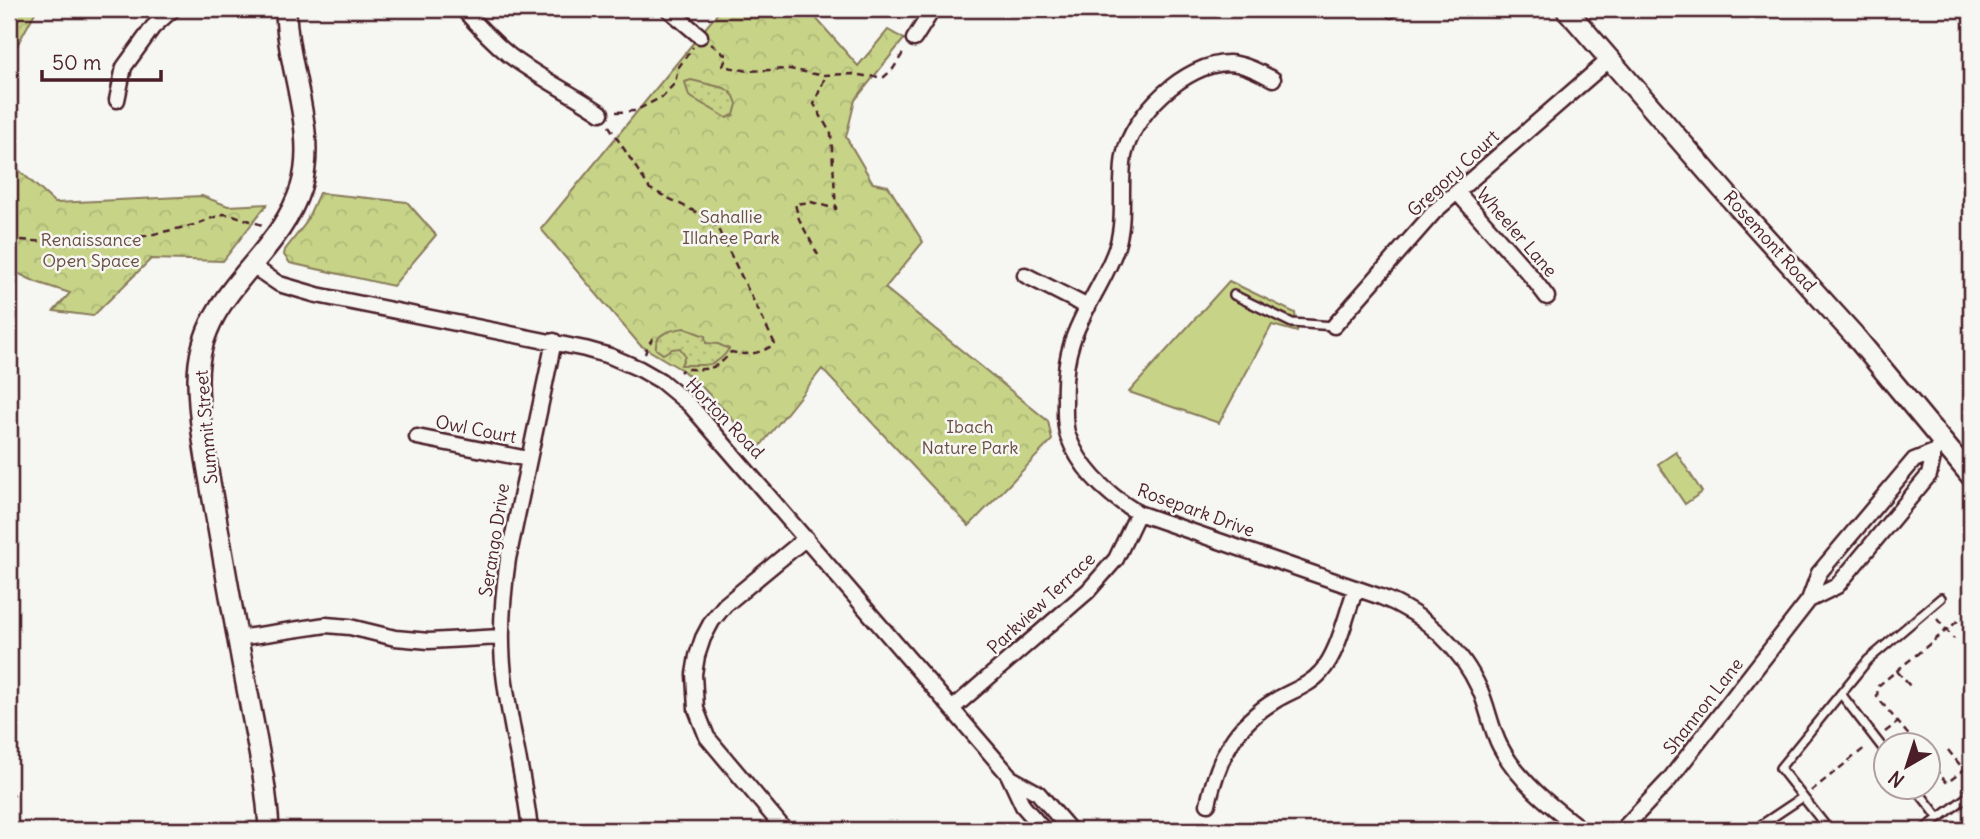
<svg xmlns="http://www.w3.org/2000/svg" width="1980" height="839" viewBox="0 0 1980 839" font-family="Delius,sans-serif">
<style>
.grass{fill:#c7d488;stroke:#887a5a;stroke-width:2}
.forest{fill:url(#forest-crowns);stroke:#887a5a;stroke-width:2}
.park{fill:url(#park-dots);stroke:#887a5a;stroke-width:2}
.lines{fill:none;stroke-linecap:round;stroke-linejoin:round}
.lane-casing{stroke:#4a1f2b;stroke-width:12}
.street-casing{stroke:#4a1f2b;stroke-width:19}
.secondary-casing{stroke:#4a1f2b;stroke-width:24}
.path{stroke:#4a1f2b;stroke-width:2.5;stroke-dasharray:7 5;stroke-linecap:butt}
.lane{stroke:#f6f6f2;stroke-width:7}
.street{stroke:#f6f6f2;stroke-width:14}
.secondary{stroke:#f6f6f2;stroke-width:19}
.labels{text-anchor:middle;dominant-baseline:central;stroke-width:5;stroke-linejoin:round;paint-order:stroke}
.street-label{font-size:18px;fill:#4a1f2b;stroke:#f6f6f2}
.park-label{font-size:18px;fill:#694c42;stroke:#f6f6f2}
</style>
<defs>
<pattern id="forest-crowns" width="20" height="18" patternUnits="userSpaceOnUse" patternTransform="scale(1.75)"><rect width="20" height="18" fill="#c7d488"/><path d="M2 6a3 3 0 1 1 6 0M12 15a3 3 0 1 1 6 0" fill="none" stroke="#acb676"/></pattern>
<pattern id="park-dots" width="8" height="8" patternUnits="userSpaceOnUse" patternTransform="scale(1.75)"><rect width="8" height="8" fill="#c7d488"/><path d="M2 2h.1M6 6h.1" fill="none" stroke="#acb676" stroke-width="1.8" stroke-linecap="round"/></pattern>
</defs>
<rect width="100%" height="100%" fill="#f6f6f2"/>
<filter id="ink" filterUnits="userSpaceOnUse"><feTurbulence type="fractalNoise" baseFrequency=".0143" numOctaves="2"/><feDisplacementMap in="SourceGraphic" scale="14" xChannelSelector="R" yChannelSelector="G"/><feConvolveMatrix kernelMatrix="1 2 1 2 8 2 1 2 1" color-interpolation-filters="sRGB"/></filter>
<g filter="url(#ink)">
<!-- grass -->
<path class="grass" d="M 1229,281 L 1295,313 L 1297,332 L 1272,325 L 1219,423 L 1129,392 Z
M 1676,452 L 1702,492 L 1685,504 L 1658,464 Z"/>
<!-- forest -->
<path class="forest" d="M 9,9 L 37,9 L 9,60 Z
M 721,9 L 808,9 L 858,66 L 888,30 L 904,39 L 855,100 L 846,137 L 873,183 L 888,186 L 923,242 L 885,288 L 1048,421 L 1052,440 L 969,526 L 822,369 L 758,449 L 726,412 L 704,389 L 682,370 L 640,345 L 541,229 Z
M 9,161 L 55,203 L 202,196 L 228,206 L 267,204 L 223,261 L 151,259 L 93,316 L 54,311 L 70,293 L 36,282 L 9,269 Z
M 319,193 L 407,202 L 436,235 L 393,286 L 290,263 L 284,255 L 285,250 L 305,224 Z"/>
<!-- park -->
<path class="park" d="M 691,80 L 724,88 L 729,91 L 734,96 L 737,104 L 734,115 L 727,118 L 689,96 L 685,82 Z
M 684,328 L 705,336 L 706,343 L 718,344 L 729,349 C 714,370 704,364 681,365 L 685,356 L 680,348 L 672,349 L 663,354 L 656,349 C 654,333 671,330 684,328 Z"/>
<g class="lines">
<!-- lane casing -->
<g class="lane-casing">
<path id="lane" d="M 1391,13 L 1397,9
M 1234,295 L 1292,323 L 1334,326
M 1841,694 L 1885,751
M 1914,786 L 1939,818
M 1761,825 L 1803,797
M 1829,830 L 1780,768 L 1868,660 L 1941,598
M 1923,830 L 1971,794"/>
</g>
<!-- street casing -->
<g class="street-casing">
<path id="street" d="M 463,9 C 477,25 492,41 509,55 C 538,77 571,93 601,113
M 668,9 L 700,36
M 914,39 L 933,9
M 1273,79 C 1259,72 1245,64 1229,63 C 1185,63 1132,115 1124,156 C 1119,186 1126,217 1117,246 C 1106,280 1083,308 1072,342 C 1066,361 1064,380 1065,400 C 1065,411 1064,425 1068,436 C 1081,471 1108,495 1138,513 L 1381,597 C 1425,614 1461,648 1480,690 C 1488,708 1491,729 1500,746 C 1518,781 1551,806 1582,830
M 117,100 L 124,67 L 153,27 L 173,9
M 1457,192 L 1531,276 L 1547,297
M 251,265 L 279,284 L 317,295 L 585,349 L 610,356 L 640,369 L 661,381 L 690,405 L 1008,774 L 1023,806 L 1044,830
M 1025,275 L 1088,307
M 1334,326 L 1435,211 L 1610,59
M 417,437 L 528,459
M 1809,600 L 1837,586 L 1929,475 L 1934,452
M 238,638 L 326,625 L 350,627 L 395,638 L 429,641 L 501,637
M 952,709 L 1088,591 L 1116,559 L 1138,513
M 1011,778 L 1038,793 L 1070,830
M 1208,804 C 1218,759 1234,725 1276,700 C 1291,691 1309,686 1321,672 C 1339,652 1346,614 1356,588
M 530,830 C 525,780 511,731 505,682 C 499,641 502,600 508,559 L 554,341
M 785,830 L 707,737 L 696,709 L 694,674 L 697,656 L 703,638 L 712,621 L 725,605 L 806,538
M 1622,830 L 1669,780 L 1809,600 L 1819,573 L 1914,460 L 1934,452 L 1944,442"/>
</g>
<!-- secondary casing -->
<g class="secondary-casing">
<path id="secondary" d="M 1566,9 L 1737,206 L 1854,335 L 1971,476
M 269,830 C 267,786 257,743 249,699 C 237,637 226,574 215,511 C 208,470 198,421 198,380 C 198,292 278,261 301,187 C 318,131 286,66 286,9"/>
</g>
<!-- path -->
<path class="path" d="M 711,44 L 727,56 L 723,66 L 748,71 L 790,69 L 819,75 L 853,74 L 865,76 L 884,77 L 893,69 L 905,50
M 616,112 L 635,111 L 662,97 L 675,83 L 678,68 L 693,47
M 609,126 L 650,189 L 700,214 L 717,227 L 775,344 C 759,354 748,356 731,352 C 715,372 706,369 683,369 L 680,372
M 9,239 L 60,243 L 88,243 L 145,236 L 194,225 L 223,214 L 233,215 L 262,225
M 818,255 L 799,219 L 795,204 L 811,202 L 836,209 L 831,134 L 814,104 L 826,75
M 645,354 L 648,345 L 653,338
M 1937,619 L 1954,639
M 1897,671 L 1910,686
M 1885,732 L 1898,722
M 1916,744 L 1877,697 L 1878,686 L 1959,620
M 1948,750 L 1964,770
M 1927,759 L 1947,783 L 1971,764
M 1811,791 L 1866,747
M 9,795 L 15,795"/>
<!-- lane -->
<use href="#lane" class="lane"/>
<!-- street -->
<use href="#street" class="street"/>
<!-- secondary -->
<use href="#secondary" class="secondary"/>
</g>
</g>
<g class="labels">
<!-- street labels -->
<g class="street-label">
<text transform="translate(1453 173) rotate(-43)">Gregory Court</text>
<text transform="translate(1517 232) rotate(49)">Wheeler Lane</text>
<text transform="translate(1770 241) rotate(48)">Rosemont Road</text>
<text transform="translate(725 418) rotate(46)">Horton Road</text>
<text transform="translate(206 427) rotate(-95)">Summit Street</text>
<text transform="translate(476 429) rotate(11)">Owl Court</text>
<text transform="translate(1196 510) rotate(20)">Rosepark Drive</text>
<text transform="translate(494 540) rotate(-81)">Serango Drive</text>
<text transform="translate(1041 603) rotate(-43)">Parkview Terrace</text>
<text transform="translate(1703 706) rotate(-52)">Shannon Lane</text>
</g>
<!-- park labels -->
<g class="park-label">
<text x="731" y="216">Sahallie<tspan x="731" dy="21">Illahee Park</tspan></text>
<text x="91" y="239">Renaissance<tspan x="91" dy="21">Open Space</tspan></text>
<text x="970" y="426">Ibach<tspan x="970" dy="21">Nature Park</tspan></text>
</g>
</g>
<!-- margin -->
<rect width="1980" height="839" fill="none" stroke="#f6f6f2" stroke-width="35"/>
<rect x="18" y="18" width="1945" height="804" fill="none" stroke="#4a1f2b" stroke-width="2.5" filter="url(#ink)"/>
<!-- north arrow -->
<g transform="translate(1907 766) rotate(219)"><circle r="33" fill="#f6f6f2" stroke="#b1a0a2" stroke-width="2"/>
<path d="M0-5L12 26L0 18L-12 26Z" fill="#4a1f2b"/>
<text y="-10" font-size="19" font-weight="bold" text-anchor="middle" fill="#4a1f2b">N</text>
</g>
<!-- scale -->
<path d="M42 70v10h119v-10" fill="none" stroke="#4a1f2b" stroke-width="3.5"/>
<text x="52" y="70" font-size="21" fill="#4a1f2b" stroke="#f6f6f2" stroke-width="5" paint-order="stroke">50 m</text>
</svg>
